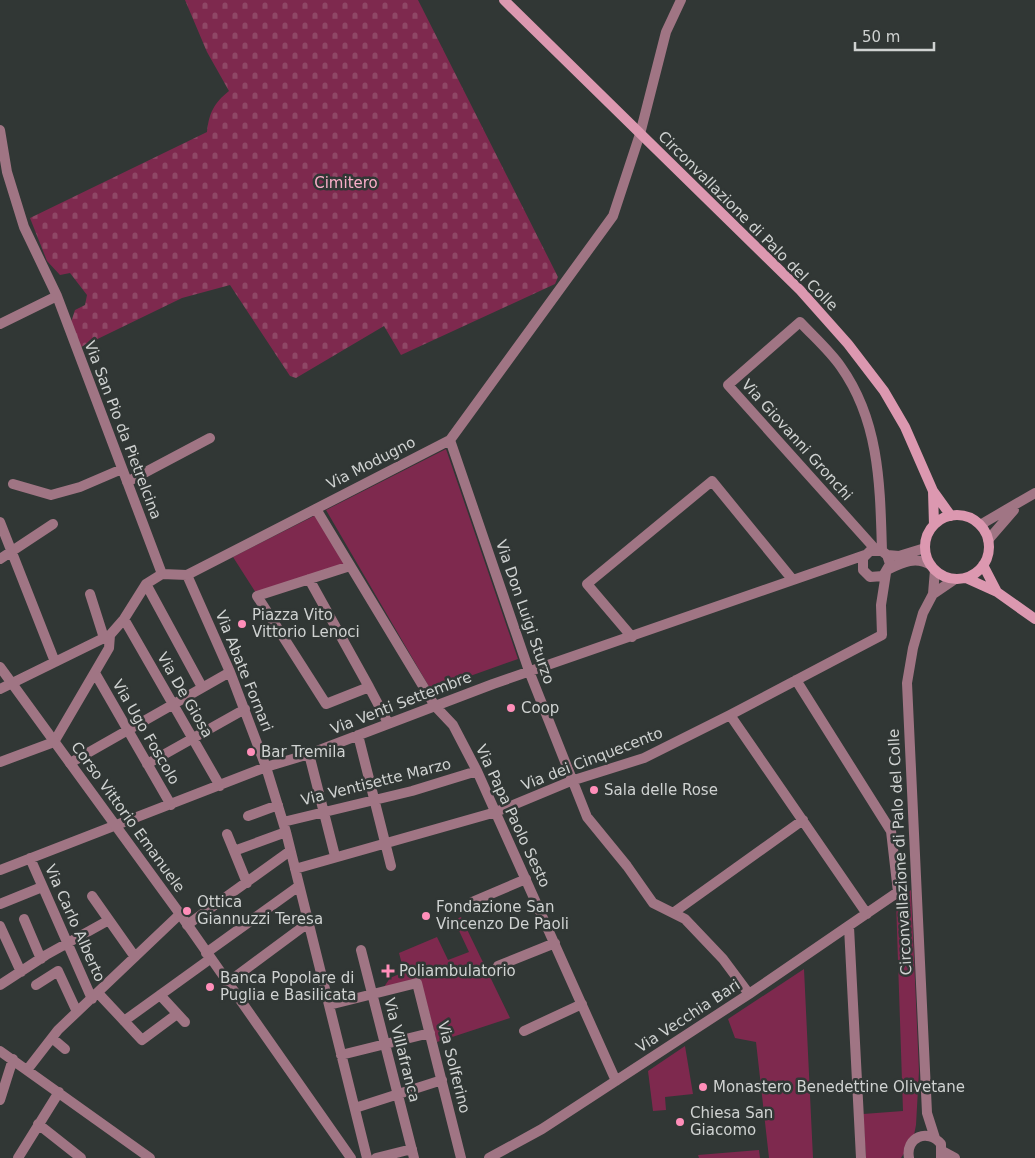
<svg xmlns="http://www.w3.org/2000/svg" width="1035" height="1158" viewBox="0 0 1035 1158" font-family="'DejaVu Sans',sans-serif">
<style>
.cemetery{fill:url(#cemetery-stones)}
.green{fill:#7e294e}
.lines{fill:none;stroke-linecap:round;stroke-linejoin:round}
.minor{stroke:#a07584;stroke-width:10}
.tertiary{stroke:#a07584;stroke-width:10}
.secondary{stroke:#dc98b0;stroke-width:10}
.poi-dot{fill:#ff8eb9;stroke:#313735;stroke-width:2}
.labels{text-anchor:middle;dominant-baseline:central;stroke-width:5;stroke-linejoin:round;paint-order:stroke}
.park-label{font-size:15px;fill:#faaec9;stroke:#313735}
.street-label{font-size:15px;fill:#cfd2d1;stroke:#313735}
.poi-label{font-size:15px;fill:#cfd2d1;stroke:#313735;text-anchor:start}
</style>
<defs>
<pattern id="cemetery-stones" width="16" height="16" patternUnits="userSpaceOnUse" patternTransform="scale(1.25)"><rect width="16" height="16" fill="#7e294e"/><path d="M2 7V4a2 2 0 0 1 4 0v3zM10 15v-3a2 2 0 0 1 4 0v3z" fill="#8f4766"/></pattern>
</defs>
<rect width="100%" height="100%" fill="#313735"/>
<!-- cemetery -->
<path class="cemetery" d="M 185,0 L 418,0 L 558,277 L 555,284 L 401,355 L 384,326 L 296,378 L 290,376 L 230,285 L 182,298 L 81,347 L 71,322 L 75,310 L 85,305 L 87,295 L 70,273 L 60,275 L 47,261 L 30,218 L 207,132 C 209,113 214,103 229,91 L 207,52 Z"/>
<!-- green -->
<path class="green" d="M 446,449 L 518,659 L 431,690 L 326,510 Z
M 316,515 L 345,564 L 256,593 L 233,557 Z
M 911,890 L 919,1071 L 916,1125 L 913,1140 L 901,1158 L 866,1158 L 863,1114 L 903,1111 L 896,901 Z
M 461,917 L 510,1018 L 437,1042 L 420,978 L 384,987 L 390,978 L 404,972 L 399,953 L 437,937 L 448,960 L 469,952 L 454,920 Z
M 804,969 L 813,1158 L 769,1158 L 756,1042 L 735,1038 L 728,1019 Z
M 685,1046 L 693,1094 L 665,1097 L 666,1110 L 653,1111 L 648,1071 Z
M 759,1150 L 760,1158 L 699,1158 L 698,1155 Z"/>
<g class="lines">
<!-- minor -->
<path class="minor" d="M 0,130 L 7,172 L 24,227 L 57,296 L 162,574
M 0,324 L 57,296
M 450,440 L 529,671 L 587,817 L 627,866 L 653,903 L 685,919 L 723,959 L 749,994
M 127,482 L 210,438
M 13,484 L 51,495 L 80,487 L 122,469
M 316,509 L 435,706 L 453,725 L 477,771 L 616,1081
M 0,522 L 55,662
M 876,550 L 728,385 L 800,322 C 814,337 830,351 841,367 C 880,422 880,487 882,551 L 887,555 L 890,564 L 883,576 L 870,577 L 863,570 L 863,558 L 870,551 L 882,551
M 887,555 L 899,556 L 925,548
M 0,559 L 53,524
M 350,566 L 257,596 L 326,704 L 369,687 L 388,723
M 889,569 C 903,562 916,556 931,565
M 187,575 L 230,672 L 266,767 L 286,832 L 367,1158
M 309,579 L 369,687
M 146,584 L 202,687
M 90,594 L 104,638
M 124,619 L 220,786
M 632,637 L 587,584 L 712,481 L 792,579
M 95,673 L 171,805
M 0,689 L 110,635
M 730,715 L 867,914
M 358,735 L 391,866
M 309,754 L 335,856
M 0,762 L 54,742 L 109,648 L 110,635 L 124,619 L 146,584 L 162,574 L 187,575 L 450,440 L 613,216 L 640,134 L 666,32 L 681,0
M 70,763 L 230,672
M 147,764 L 245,709
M 248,816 L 278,805
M 283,822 L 412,791 L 477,771
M 227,834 L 234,851
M 30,858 L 92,999
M 295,869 L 496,812 L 571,781 L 644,758 L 730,715 L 882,635 L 881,605 L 886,573
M 0,870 L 266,767 L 309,754 L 493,684 L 865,555
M 247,883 L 234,851 L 286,832
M 92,896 L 135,957
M 472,902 L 526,879
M 0,904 L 42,887
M 673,913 L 803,820
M 24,919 L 41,959
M 187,925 L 290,851
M 0,926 L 21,972
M 849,927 L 861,1158
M 361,950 L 414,1158
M 206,953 L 299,886
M 498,966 L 555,943
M 227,983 L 308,923
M 0,985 L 46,955 L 109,920
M 36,985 L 58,971 L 77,1012
M 98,993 L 142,1040 L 177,1014
M 160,995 L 185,1022
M 329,1005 L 417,983 L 461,1158
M 124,1021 L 210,959
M 524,1031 L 582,1004
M 52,1038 L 65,1049
M 0,1051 L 150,1158
M 341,1055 L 430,1033
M 27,1070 L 58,1030 L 180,914
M 0,1100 L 13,1059
M 355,1108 L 442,1080
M 38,1124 L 81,1158
M 18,1158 L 59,1092
M 376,1158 L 412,1149
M 489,1158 L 542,1129 L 749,994 L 898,892 L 891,831 L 796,680"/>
<!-- tertiary -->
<path class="tertiary" d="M 980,525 L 1035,493
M 988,540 L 1014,510
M 935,570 L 933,594 L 923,613 L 913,648 L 907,683 L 927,1113 L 935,1138
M 933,594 L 955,579
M 0,667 L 180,914 L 351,1158
M 942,1151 L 955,1158
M 909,1158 C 905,1137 928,1128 941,1144 L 941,1158"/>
<!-- secondary -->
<path class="secondary" d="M 504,0 L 800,290 L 848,344 L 884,391 L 905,427 L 933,491 L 951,516
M 933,491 L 934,525
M925 547a32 32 0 1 1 64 0a32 32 0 1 1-64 0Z
M 983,565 L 997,592
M 966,578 L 997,592 L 1035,619"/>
</g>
<!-- markers -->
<g class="poi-dot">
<circle cx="242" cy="624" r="5"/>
<circle cx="511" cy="708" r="5"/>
<circle cx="251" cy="752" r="5"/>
<circle cx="594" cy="790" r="5"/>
<circle cx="187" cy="911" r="5"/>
<circle cx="426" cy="916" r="5"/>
<path d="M385.5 963.5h5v5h5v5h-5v5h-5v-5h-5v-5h5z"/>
<circle cx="210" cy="987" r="5"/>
<circle cx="703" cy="1087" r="5"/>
<circle cx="680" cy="1122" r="5"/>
</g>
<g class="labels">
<!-- park labels -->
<g class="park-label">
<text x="346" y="183">Cimitero</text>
</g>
<!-- street labels -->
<g class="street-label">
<text transform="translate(748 221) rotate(45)">Circonvallazione di Palo del Colle</text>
<text transform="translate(123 430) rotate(69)">Via San Pio da Pietrelcina</text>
<text transform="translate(797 440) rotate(48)">Via Giovanni Gronchi</text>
<text transform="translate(371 463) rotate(-27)">Via Modugno</text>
<text transform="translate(525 612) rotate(71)">Via Don Luigi Sturzo</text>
<text transform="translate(244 671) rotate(68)">Via Abate Fornari</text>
<text transform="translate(185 695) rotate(60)">Via De Giosa</text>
<text transform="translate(401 703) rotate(-21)">Via Venti Settembre</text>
<text transform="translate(146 732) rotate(60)">Via Ugo Foscolo</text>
<text transform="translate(592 759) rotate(-21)">Via dei Cinquecento</text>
<text transform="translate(376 782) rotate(-14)">Via Ventisette Marzo</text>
<text transform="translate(513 816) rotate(65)">Via Papa Paolo Sesto</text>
<text transform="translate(128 817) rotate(54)">Corso Vittorio Emanuele</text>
<text transform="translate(900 852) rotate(-93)">Circonvallazione di Palo del Colle</text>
<text transform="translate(75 923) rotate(66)">Via Carlo Alberto</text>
<text transform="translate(688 1016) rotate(-33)">Via Vecchia Bari</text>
<text transform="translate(402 1050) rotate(76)">Via Villafranca</text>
<text transform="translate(454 1067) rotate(76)">Via Solferino</text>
</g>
<!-- poi labels -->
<g class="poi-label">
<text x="252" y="615">Piazza Vito<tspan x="252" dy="17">Vittorio Lenoci</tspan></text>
<text x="521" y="708">Coop</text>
<text x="261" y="752">Bar Tremila</text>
<text x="604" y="790">Sala delle Rose</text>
<text x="197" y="902">Ottica<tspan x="197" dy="17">Giannuzzi Teresa</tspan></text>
<text x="436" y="907">Fondazione San<tspan x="436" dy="17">Vincenzo De Paoli</tspan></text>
<text x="399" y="971">Poliambulatorio</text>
<text x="220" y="978">Banca Popolare di<tspan x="220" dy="17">Puglia e Basilicata</tspan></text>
<text x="713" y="1087">Monastero Benedettine Olivetane</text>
<text x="690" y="1113">Chiesa San<tspan x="690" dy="17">Giacomo</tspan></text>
</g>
</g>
<!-- scale -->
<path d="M855 42v8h79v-8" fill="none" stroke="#cfd2d1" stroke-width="2.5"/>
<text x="862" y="42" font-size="15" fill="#cfd2d1" stroke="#313735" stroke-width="4" paint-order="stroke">50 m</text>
</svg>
